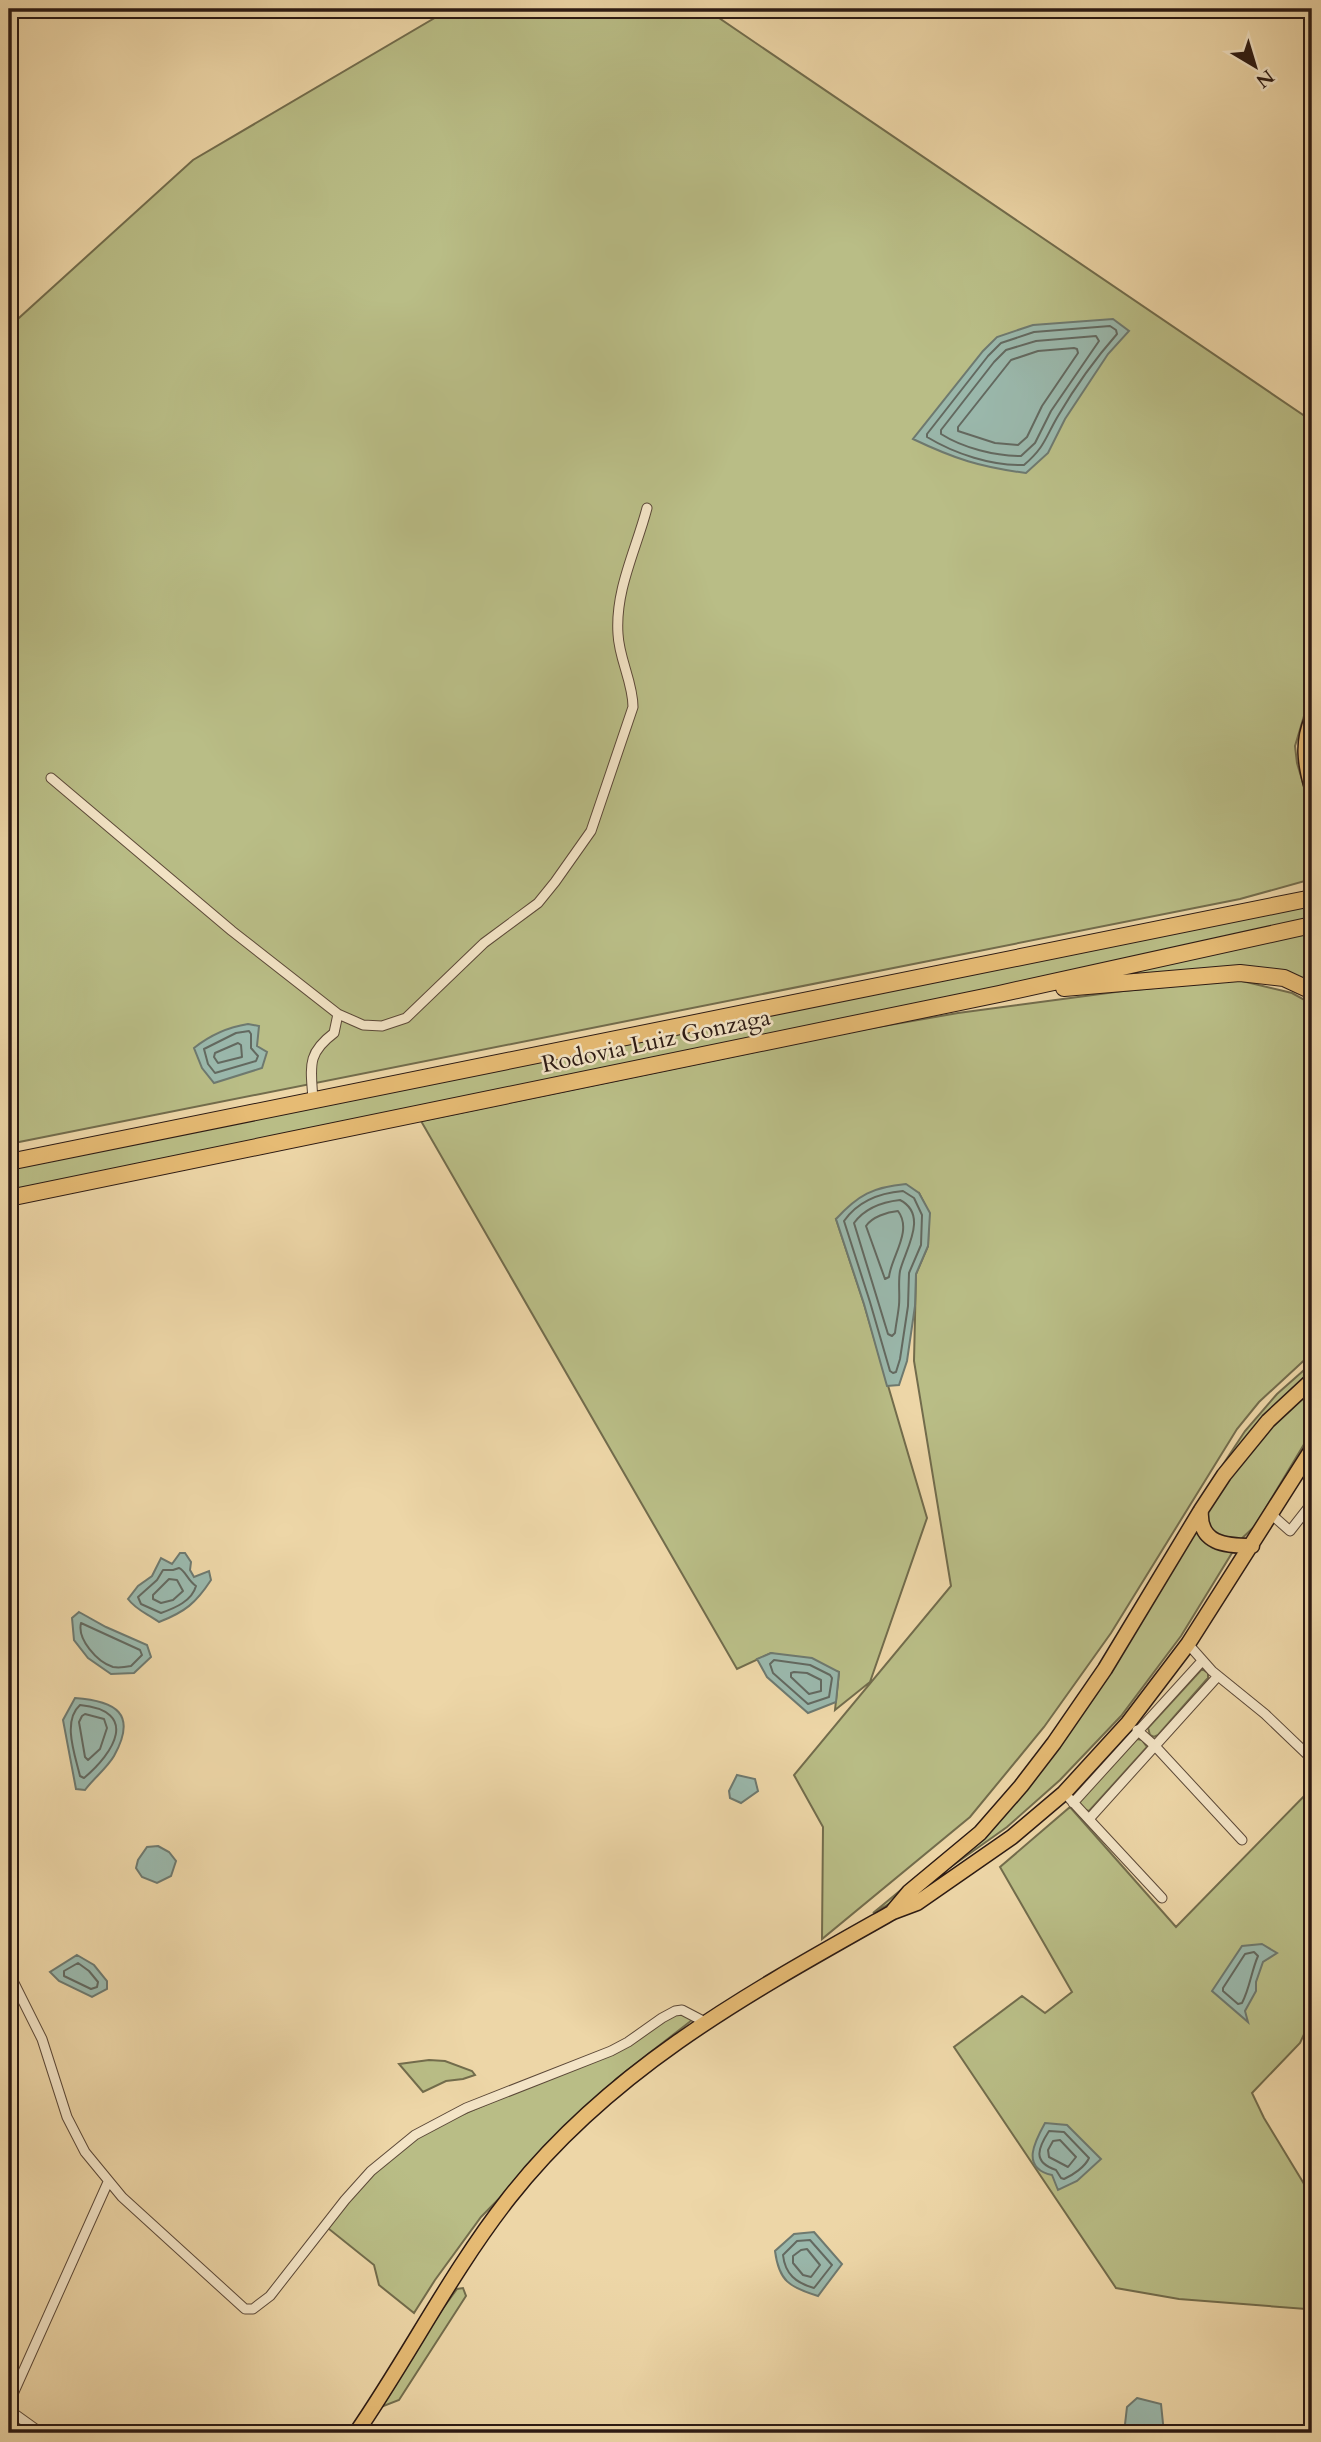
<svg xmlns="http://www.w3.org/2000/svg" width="1321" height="2442" viewBox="0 0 1321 2442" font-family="Cardo,serif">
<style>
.green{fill:#b9bd86;stroke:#726c4c;stroke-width:2}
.water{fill:#9ab8ac;stroke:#6e796f;stroke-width:2}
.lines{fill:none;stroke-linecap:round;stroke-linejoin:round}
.shore{stroke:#636960;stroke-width:2}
.street-casing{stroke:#5c4938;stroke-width:11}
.primary-casing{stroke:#2c1a13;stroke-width:17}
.highway-casing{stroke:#2c1a13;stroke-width:18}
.street{stroke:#f3e4c6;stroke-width:9}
.primary{stroke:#e6bb74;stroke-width:14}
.highway{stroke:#e6bb74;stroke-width:16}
.labels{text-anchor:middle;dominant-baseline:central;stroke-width:5;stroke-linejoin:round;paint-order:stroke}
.street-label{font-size:24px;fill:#2c1a13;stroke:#f3e4c6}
</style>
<rect width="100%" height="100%" fill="#edd6a7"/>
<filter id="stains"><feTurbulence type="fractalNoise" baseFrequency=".00286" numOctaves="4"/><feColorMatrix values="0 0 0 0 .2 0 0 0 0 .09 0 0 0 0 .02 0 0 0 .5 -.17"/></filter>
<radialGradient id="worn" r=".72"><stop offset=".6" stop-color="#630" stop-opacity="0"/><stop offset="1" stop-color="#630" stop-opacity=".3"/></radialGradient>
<!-- green -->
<path class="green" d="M 450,9 L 653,9 L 716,16 L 1312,421 L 1312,699 L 1307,706 L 1295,746 L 1297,763 L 1312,813 L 1312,879 L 1240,899 L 9,1144 L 9,327 L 193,160 Z
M 1312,898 L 1312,925 L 9,1193 L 9,1165 Z
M 1312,926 L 1312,987 L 1240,973 L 1116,975 Z
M 1238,980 L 1292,993 L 1312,1004 L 1312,1353 L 1259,1402 L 1237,1429 L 1111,1633 L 1044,1727 L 970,1817 L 822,1939 L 823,1827 L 794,1775 L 951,1586 L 914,1361 L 916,1274 L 928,1246 L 929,1213 L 919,1193 L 836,1219 L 864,1304 L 927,1518 L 870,1682 L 835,1710 L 839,1672 L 771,1653 L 737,1669 L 421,1121 L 855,1031 L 958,1013 L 1123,991 Z
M 1312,1363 L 1312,1431 L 1255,1526 L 1238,1542 L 1200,1528 L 1235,1548 L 1181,1636 L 1121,1716 L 1060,1780 L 1007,1827 L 938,1876 L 873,1913 L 987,1819 L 1062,1727 L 1195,1507 L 1245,1431 L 1277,1394 Z
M 1202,1669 L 1208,1673 L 1208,1678 L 1158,1735 L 1154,1737 L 1150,1735 L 1148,1728 Z
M 1137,1739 L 1142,1740 L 1147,1747 L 1089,1811 L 1085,1810 L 1079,1802 Z
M 1312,1788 L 1312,2017 L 1300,2043 L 1252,2093 L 1264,2118 L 1312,2197 L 1312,2298 L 1306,2309 L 1179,2299 L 1116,2288 L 954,2047 L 1022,1996 L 1045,2013 L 1072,1992 L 1000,1867 L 1070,1807 L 1176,1927 Z
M 682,2010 L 696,2017 L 616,2079 L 481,2217 L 435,2280 L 414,2313 L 379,2285 L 374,2265 L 324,2225 L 383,2160 L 415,2135 L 611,2051 Z
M 429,2060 L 445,2061 L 472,2071 L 475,2075 L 463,2079 L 446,2081 L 423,2092 L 399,2064 Z
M 463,2288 L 466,2296 L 399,2400 L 381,2407 L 430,2326 L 457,2289 Z"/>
<!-- water -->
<path class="water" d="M 1113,319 L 1129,331 L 1108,354 L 1065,419 L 1048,453 L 1026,473 C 980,467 955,459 913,439 L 983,351 L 997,337 L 1033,325 Z
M 248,1024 L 259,1026 L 257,1046 L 267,1052 L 262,1068 L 214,1083 L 202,1068 L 194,1048 C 209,1036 229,1027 248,1024 Z
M 906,1184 L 919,1193 L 930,1213 L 928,1246 L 916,1274 L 915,1306 L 907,1361 L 899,1385 L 887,1386 L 864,1304 L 836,1219 C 858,1195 873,1187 906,1184 Z
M 180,1553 L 185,1553 L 191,1562 L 190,1570 L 194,1577 L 209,1571 L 211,1580 C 196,1603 185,1612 159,1622 C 147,1613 137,1611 128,1599 L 138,1586 L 152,1576 L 161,1558 L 172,1564 Z
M 79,1612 L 106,1627 L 147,1645 L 151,1657 L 134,1673 L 111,1674 L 88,1658 L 74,1640 L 72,1618 Z
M 771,1653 L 812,1658 L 839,1672 L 836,1702 L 808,1713 L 767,1677 L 757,1659 Z
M 75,1698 C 115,1701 138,1713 114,1756 C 107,1768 93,1779 85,1790 L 76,1789 L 63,1720 Z
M 737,1775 L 755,1779 L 758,1791 L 741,1803 L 730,1798 L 729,1791 Z
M 158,1846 L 169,1852 L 176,1861 L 171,1876 L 157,1883 L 142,1877 L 136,1868 L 138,1860 L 147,1847 Z
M 1262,1944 L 1277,1953 L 1263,1962 L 1256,1982 L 1256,1991 L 1245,2011 L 1248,2022 L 1212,1991 L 1242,1946 Z
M 77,1955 L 94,1965 L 107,1981 L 107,1989 L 92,1997 L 59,1981 L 50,1972 Z
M 1045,2123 L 1067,2125 L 1101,2159 L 1077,2181 L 1058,2190 L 1052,2175 C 1020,2168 1035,2141 1045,2123 Z
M 814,2232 L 842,2264 L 818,2296 C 789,2287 779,2281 775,2251 L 794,2234 Z
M 1137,2398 L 1161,2404 L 1164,2433 L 1124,2433 L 1127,2407 Z"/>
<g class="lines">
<!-- shore -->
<path class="shore" d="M 1110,326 L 1116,330 L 1117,334 C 1095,359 1075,387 1058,416 C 1045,438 1045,447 1024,465 C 992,466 955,454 927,437 L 927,434 L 988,356 L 1001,343 L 1034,332 Z
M 1096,336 L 1099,341 L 1051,411 L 1035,443 L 1021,456 C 995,456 963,448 941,434 L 941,430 L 994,362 L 1006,350 L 1036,341 Z
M 1074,348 L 1077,349 L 1078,353 L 1042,406 L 1027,437 L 1018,445 L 995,443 L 958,431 L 958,427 L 1011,360 L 1038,351 Z
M 249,1031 L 251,1034 L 251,1048 L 258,1056 L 256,1061 L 215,1073 L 208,1064 L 204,1049 L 236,1033 Z
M 238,1043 L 241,1045 L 242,1057 L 218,1063 L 214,1057 L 215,1053 Z
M 903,1191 L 914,1198 L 922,1215 L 921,1245 L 909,1273 L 908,1306 L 900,1359 L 896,1372 L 893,1373 L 890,1371 L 870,1302 L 844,1221 C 858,1201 879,1193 903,1191 Z
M 900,1200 C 929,1215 905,1250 900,1271 C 898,1282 900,1294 899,1305 C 898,1315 896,1324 895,1333 L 892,1336 L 888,1334 L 854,1223 C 865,1208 882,1202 900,1200 Z
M 898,1211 C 913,1231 891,1257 889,1277 L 885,1279 L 866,1226 C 872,1217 887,1212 898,1211 Z
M 179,1568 C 185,1570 188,1581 196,1586 C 192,1601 175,1608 161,1613 L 141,1604 L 138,1597 L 157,1580 L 163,1570 L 173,1570 Z
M 169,1579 L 177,1580 L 183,1591 L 173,1600 L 161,1603 L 153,1599 L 153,1595 Z
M 81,1623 L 140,1650 L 142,1655 L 131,1666 C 126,1667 118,1668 113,1667 C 97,1662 77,1639 81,1623 Z
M 774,1660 L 810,1665 L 830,1675 L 832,1678 L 829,1697 L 808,1704 L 773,1673 L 770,1664 Z
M 794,1672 L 807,1673 L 821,1680 L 821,1691 L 809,1694 L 791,1677 L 791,1673 Z
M 80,1705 C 140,1711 114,1753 84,1778 L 80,1776 C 75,1755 62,1721 80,1705 Z
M 85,1714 L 104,1719 L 107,1728 L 100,1749 L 88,1760 L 85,1757 L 79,1722 L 82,1716 Z
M 1254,1952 L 1258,1956 C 1251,1972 1250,1988 1242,2003 L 1238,2004 L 1223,1991 L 1223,1988 L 1245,1954 Z
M 78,1963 L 89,1971 L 98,1982 L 97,1987 L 91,1989 L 64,1976 L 64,1971 Z
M 1049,2131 L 1064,2132 L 1089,2158 C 1085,2167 1073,2175 1064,2179 L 1061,2178 L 1056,2170 C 1032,2162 1038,2148 1049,2131 Z
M 1060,2140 L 1076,2157 L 1068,2167 L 1049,2157 L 1048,2150 L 1053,2141 Z
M 810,2240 L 832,2265 L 814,2288 C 796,2283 785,2274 783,2255 L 797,2241 Z
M 807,2249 L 820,2265 L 811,2277 L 803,2275 L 793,2263 L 793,2256 L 801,2250 Z"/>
<!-- street casing -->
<g class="street-casing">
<path id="street" d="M 51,778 L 232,931 L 338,1014 L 363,1025 L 382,1026 L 406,1018 L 484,943 L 538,903 L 555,882 L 591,831 L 633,707 C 633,682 619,659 618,634 C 615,590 636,550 647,508
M 313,1100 C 311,1067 306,1054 334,1033 L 338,1014
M 1271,1514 L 1290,1531 L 1312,1503
M 1188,1644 L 1212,1671 L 1265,1714 L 1312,1759
M 1137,1730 L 1155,1746 L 1242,1840
M 1070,1799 L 1162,1898
M 1073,1803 L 1202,1661
M 1089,1819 L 1218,1676
M 9,1973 L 42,2039 L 67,2117 L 85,2152 L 122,2197 L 245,2309 L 253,2309 L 270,2296 L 345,2200 L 371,2171 L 415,2135 L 466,2108 L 611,2051 L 628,2042 L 662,2018 L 675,2011 L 682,2010 L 705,2022
M 9,2403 L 108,2182
M 9,2410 L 41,2433
M 9,2422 L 24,2433"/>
</g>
<!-- primary casing -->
<g class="primary-casing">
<path id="primary" d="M 1312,719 C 1302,742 1305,764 1312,788
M 1201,1510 C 1198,1544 1226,1546 1252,1546
M 893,1911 L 909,1892 L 980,1833 L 1021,1786 L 1054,1743 L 1105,1669 L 1201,1510 L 1224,1475 L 1268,1421 L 1312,1380
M 356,2433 C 409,2356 451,2272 509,2198 C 612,2067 751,1992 893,1912 L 917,1903 L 1012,1837 L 1064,1793 L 1128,1723 L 1188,1644 L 1312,1449"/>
</g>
<!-- highway casing -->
<g class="highway-casing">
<path id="highway" d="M 1064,988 L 1240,973 L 1284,978 L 1312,991
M 9,1162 L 1312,898
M 9,1198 L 999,994 L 1312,925"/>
</g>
<!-- street -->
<use href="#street" class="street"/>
<!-- primary -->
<use href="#primary" class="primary"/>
<!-- highway -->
<use href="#highway" class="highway"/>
</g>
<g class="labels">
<!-- street labels -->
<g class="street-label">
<text transform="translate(656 1041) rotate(-12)">Rodovia Luiz Gonzaga</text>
</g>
</g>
<!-- margin -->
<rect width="1321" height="2442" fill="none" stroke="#edd6a7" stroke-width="35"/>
<rect x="10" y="10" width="1300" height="2421" fill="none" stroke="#2c1a13" stroke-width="3.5"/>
<rect x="18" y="18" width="1286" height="2407" fill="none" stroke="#2c1a13" stroke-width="2"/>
<!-- north arrow -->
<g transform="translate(1255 66) rotate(142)" stroke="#f3e4c6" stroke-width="5" paint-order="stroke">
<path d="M0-5L12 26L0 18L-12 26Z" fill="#2c1a13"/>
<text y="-10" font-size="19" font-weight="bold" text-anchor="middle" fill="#2c1a13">N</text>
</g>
<rect width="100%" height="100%" filter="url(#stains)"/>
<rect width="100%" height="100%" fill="url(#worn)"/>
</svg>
